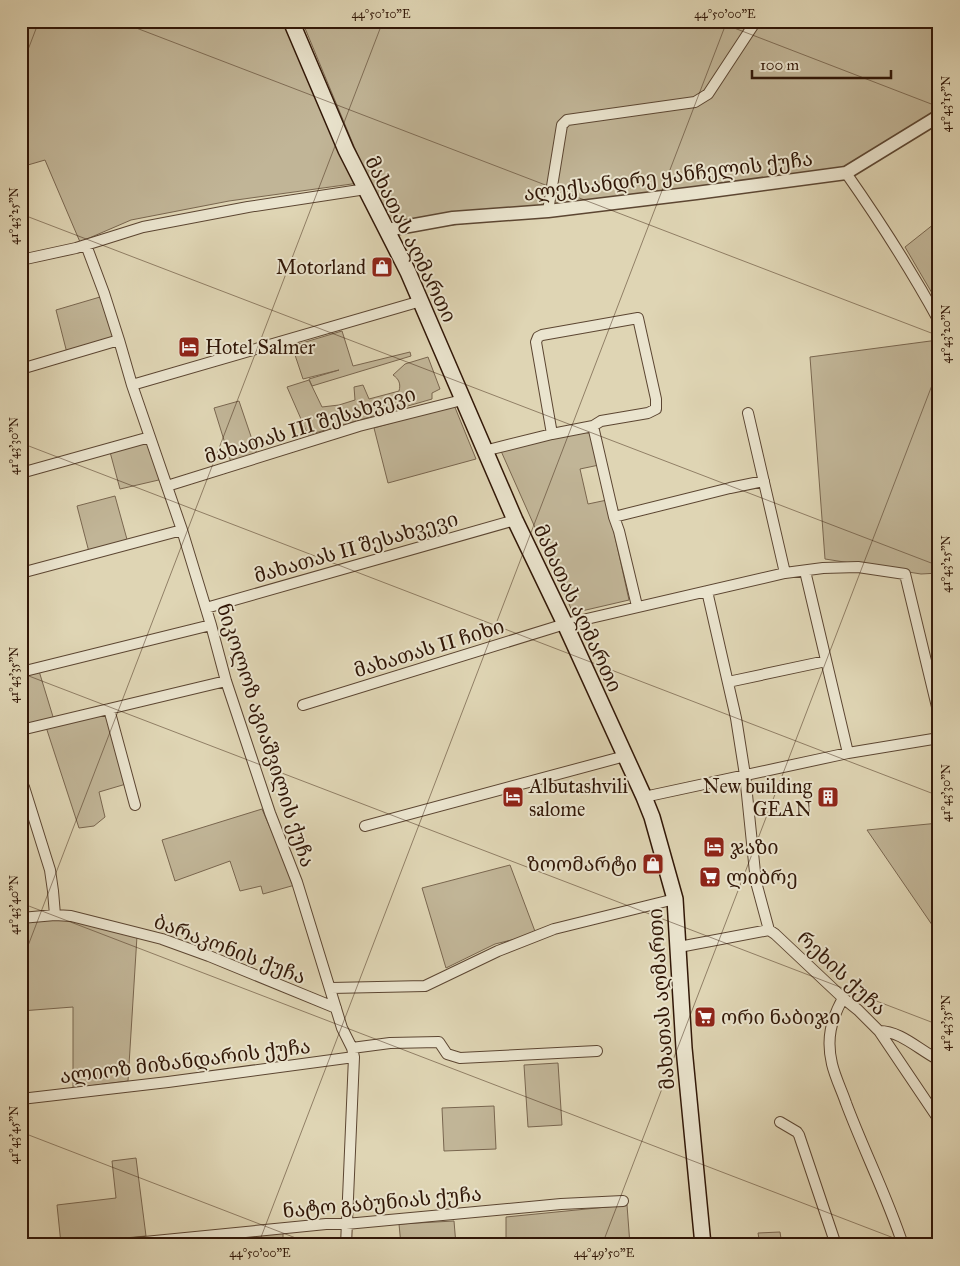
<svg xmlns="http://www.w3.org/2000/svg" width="960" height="1266" viewBox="0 0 960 1266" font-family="'IM FELL Great Primer','Noto Serif Georgian',serif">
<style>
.green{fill:#c1b597;stroke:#79664f}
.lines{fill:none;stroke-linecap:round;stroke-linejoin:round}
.minor-casing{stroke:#5c4632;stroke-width:12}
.tertiary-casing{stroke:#5c4632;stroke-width:15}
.secondary-casing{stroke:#311707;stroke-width:18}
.minor{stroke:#eae4ce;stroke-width:10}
.tertiary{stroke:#eae4ce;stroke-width:12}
.secondary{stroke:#eae4ce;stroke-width:15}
.ticks{fill:none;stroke:#311707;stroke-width:1;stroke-opacity:0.45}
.labels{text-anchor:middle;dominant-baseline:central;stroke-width:4;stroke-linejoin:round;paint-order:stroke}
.street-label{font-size:20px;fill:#311707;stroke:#eae4ce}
.poi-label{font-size:20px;fill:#311707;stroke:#eae4ce;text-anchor:start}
.neatline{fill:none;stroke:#311707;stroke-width:2}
.ticks-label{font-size:12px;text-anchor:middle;fill:#311707}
</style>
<rect width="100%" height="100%" fill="#dfd5b4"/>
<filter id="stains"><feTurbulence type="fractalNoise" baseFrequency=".004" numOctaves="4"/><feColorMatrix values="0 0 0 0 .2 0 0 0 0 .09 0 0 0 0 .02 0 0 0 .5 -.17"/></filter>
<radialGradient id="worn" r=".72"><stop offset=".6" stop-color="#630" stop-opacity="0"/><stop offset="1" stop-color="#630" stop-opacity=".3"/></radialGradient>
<!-- green -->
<path class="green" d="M 21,21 L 285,21 L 359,183 L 229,201 L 131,220 L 80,242 L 45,160 L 21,167 L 21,154 L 23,153 L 21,146 Z
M 302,21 L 939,21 L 939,112 L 838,176 L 390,233 Z
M 939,220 L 939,305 L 905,247 Z
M 100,297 L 114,339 L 67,353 L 56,310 Z
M 342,331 L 353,366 L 410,352 L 411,356 L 312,386 L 309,379 L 339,370 L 303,379 L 292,346 Z
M 938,340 L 939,573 L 921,574 L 825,559 L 810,357 Z
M 428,357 L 440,389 L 432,393 L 432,399 L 308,435 L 287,387 L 309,380 L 322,407 L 339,405 L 355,400 L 354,387 L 363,385 L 369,399 L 399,391 C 401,384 399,379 393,375 L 405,364 Z
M 239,401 L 258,457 L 232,466 L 214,408 Z
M 454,405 L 476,459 L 388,483 L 374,428 Z
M 589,430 L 599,465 L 580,469 L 588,504 L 607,500 L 629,600 L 573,613 L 501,451 Z
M 149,440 L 163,479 L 120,489 L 110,452 Z
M 115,496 L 128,543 L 89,552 L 77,506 Z
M 39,671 L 54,720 L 21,726 L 21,675 Z
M 107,713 L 126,784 L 99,792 L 105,817 L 94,826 L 79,828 L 46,727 Z
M 262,809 L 295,885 L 263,894 L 261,886 L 240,891 L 230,861 L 175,881 L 162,840 Z
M 939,823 L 939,935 L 867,830 Z
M 510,865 L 536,934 L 495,944 L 446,968 L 422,888 Z
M 68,918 L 137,936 L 128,1081 L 73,1088 L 73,1007 L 21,1011 L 21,920 Z
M 558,1063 L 562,1125 L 528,1127 L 524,1065 Z
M 494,1106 L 496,1149 L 444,1151 L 442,1108 Z
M 136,1158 L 146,1236 L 61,1244 L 57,1205 L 116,1198 L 112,1161 Z
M 627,1205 L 630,1245 L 506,1245 L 506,1217 Z
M 454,1221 L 456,1245 L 401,1245 L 399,1224 Z
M 283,1231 L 283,1245 L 239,1245 L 239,1236 Z
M 780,1232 L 782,1245 L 760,1245 L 758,1233 Z"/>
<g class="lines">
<!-- minor casing -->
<g class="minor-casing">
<path id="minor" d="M 846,173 C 879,220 911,270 939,321
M 548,211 L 562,125 L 567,120 L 695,102 L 708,94 L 756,21
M 86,245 L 104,293 L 119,340 L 132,385 L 182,530 L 211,625 L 226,681 L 270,813 L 297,882 L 342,1028 L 352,1048 L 354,1057 L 346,1245
M 21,260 L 76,248 L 143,227 L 248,207 L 366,189
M 21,369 L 119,340
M 132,385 L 421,301
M 748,413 L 785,573
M 593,426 L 614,517 L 619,531 L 637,606
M 484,451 L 552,434 L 536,342 L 538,337 L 542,335 L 638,318 L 656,399 L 656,409 L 648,413 L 601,421 L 593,426 L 552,434
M 21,473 L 150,437
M 167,486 L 359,426 L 462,400
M 614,517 L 730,488 L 764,481
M 805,571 L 848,753
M 21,573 L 182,530
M 707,591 L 736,718 L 745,775 L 756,882 L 769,930
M 206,608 L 515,520
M 21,672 L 211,625
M 728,682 L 826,661
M 303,705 L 565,624 L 785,573 L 823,568 L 858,567 L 905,574 L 939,715
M 109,709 L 135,805
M 21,730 L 226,681
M 24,787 L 50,870 L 53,891 L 55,915
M 644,797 L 848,753 L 939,738
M 365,826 L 625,756
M 21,918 L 55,915 L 71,916 L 162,939 L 209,956 L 336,1008
M 679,947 L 769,930 L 775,934 L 843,998 L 858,1010 L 879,1031 L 939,1120
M 331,988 L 425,986 L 498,951 L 554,929 L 675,899
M 843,998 C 831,1020 826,1039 832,1064 C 835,1077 842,1091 846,1103 C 864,1151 887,1196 903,1245
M 879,1031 C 901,1031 919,1050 939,1060
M 352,1048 L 390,1043 L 439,1042 L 447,1054 L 460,1058 L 597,1051
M 21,1099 L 168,1082 L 354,1057
M 780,1122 L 797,1132 L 799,1135 L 836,1245
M 114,1245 L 326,1224 L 346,1224 L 561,1204 L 623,1201"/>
</g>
<!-- tertiary casing -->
<g class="tertiary-casing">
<path id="tertiary" d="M 387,230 L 453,218 L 548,211 L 696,193 L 846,173 L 939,116"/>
</g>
<!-- secondary casing -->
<g class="secondary-casing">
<path id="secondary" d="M 291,21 L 346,150 L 408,272 L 515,520 L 565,624 L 644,797 L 652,817 L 675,899 L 684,1048 L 703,1245"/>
</g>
<!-- minor -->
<use href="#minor" class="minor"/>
<!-- tertiary -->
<use href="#tertiary" class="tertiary"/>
<!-- secondary -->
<use href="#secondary" class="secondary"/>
</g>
<!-- ticks -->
<path class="ticks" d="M 118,21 L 939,336M 716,21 L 939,107M 21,68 L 39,21M 21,214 L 939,566M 21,443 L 939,796M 21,673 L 939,1025M 21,903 L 912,1245M 21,964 L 383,21M 21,1132 L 314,1245M 258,1245 L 727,21M 602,1245 L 939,367"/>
<!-- icons -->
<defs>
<g id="shop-square" transform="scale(1.125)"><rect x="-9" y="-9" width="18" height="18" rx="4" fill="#8f2418" stroke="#eae4ce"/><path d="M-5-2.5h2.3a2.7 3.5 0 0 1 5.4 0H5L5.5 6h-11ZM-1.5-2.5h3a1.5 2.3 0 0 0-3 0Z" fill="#fff"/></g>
<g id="hotel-square" transform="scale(1.125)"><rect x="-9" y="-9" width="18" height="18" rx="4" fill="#8f2418" stroke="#eae4ce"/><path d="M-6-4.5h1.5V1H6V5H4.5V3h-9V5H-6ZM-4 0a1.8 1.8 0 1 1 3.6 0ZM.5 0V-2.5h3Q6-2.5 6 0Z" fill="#fff"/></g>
<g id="building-square" transform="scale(1.125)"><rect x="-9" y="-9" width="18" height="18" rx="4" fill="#8f2418" stroke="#eae4ce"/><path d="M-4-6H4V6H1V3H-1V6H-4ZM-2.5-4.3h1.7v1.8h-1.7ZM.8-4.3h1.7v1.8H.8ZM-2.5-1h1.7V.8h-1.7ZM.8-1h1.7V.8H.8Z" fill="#fff"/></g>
<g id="supermarket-square" transform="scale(1.125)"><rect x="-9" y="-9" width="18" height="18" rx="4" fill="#8f2418" stroke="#eae4ce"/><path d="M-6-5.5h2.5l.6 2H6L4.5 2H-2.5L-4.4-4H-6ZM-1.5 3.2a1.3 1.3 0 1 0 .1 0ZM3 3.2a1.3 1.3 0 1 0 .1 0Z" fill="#fff"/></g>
</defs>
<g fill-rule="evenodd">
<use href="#shop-square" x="382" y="267"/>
<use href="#hotel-square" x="189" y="347"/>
<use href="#hotel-square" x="513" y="797"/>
<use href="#building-square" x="828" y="797"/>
<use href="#hotel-square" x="714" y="847"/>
<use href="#shop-square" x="653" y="864"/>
<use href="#supermarket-square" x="710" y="877"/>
<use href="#supermarket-square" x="705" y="1017"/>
</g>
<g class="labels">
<!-- street labels -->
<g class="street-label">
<text transform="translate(668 176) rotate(-7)">ალექსანდრე ყანჩელის ქუჩა</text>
<text transform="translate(411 239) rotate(64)">მახათას აღმართი</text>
<text transform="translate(310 425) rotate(-17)">მახათას III შესახვევი</text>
<text transform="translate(356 547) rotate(-16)">მახათას II შესახვევი</text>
<text transform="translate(578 608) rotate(65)">მახათას აღმართი</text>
<text transform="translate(429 648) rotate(-17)">მახათას II ჩიხი</text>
<text transform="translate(266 735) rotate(72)">ნიკოლოზ აგიაშვილის ქუჩა</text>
<text transform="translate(230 949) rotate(21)">ბარაკონის ქუჩა</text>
<text transform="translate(842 973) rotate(43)">რეხის ქუჩა</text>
<text transform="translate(661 999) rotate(-94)">მახათას აღმართი</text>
<text transform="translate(185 1061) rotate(-7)">ალიოზ მიზანდარის ქუჩა</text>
<text transform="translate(382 1202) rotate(-5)">ნატო გაბუნიას ქუჩა</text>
</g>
<!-- poi labels -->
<g class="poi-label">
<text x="366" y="267" text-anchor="end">Motorland</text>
<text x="205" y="347">Hotel Salmer</text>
<text x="529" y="786">Albutashvili<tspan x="529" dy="23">salome</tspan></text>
<text x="812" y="786" text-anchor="end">New building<tspan x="812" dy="23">GEAN</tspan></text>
<text x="730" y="847">ჯაზი</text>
<text x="637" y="864" text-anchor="end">ზოომარტი</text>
<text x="726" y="877">ლიბრე</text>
<text x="721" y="1017">ორი ნაბიჯი</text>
</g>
</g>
<!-- margin -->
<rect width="960" height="1266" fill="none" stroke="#dfd5b4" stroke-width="55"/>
<!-- scale -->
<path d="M752 70v8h139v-8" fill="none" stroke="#311707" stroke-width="2.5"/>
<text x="760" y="70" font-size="15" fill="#311707" stroke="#eae4ce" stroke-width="4" paint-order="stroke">100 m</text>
<rect x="28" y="28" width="904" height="1210" class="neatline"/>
<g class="ticks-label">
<text x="381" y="18">44°50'10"E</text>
<text x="725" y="18">44°50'00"E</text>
<text transform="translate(946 104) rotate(-90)" y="4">41°43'15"N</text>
<text transform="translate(14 216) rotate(-90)" y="4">41°43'25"N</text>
<text transform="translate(946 334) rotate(-90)" y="4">41°43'20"N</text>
<text transform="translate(14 446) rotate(-90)" y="4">41°43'30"N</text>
<text transform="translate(946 564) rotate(-90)" y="4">41°43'25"N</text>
<text transform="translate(14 675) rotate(-90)" y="4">41°43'35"N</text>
<text transform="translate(946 793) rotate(-90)" y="4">41°43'30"N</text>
<text transform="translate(14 905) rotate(-90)" y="4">41°43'40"N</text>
<text transform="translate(946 1023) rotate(-90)" y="4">41°43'35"N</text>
<text transform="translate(14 1135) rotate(-90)" y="4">41°43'45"N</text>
<text x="260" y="1257">44°50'00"E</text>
<text x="604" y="1257">44°49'50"E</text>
</g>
<rect width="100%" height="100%" filter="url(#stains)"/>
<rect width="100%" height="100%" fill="url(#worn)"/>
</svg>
